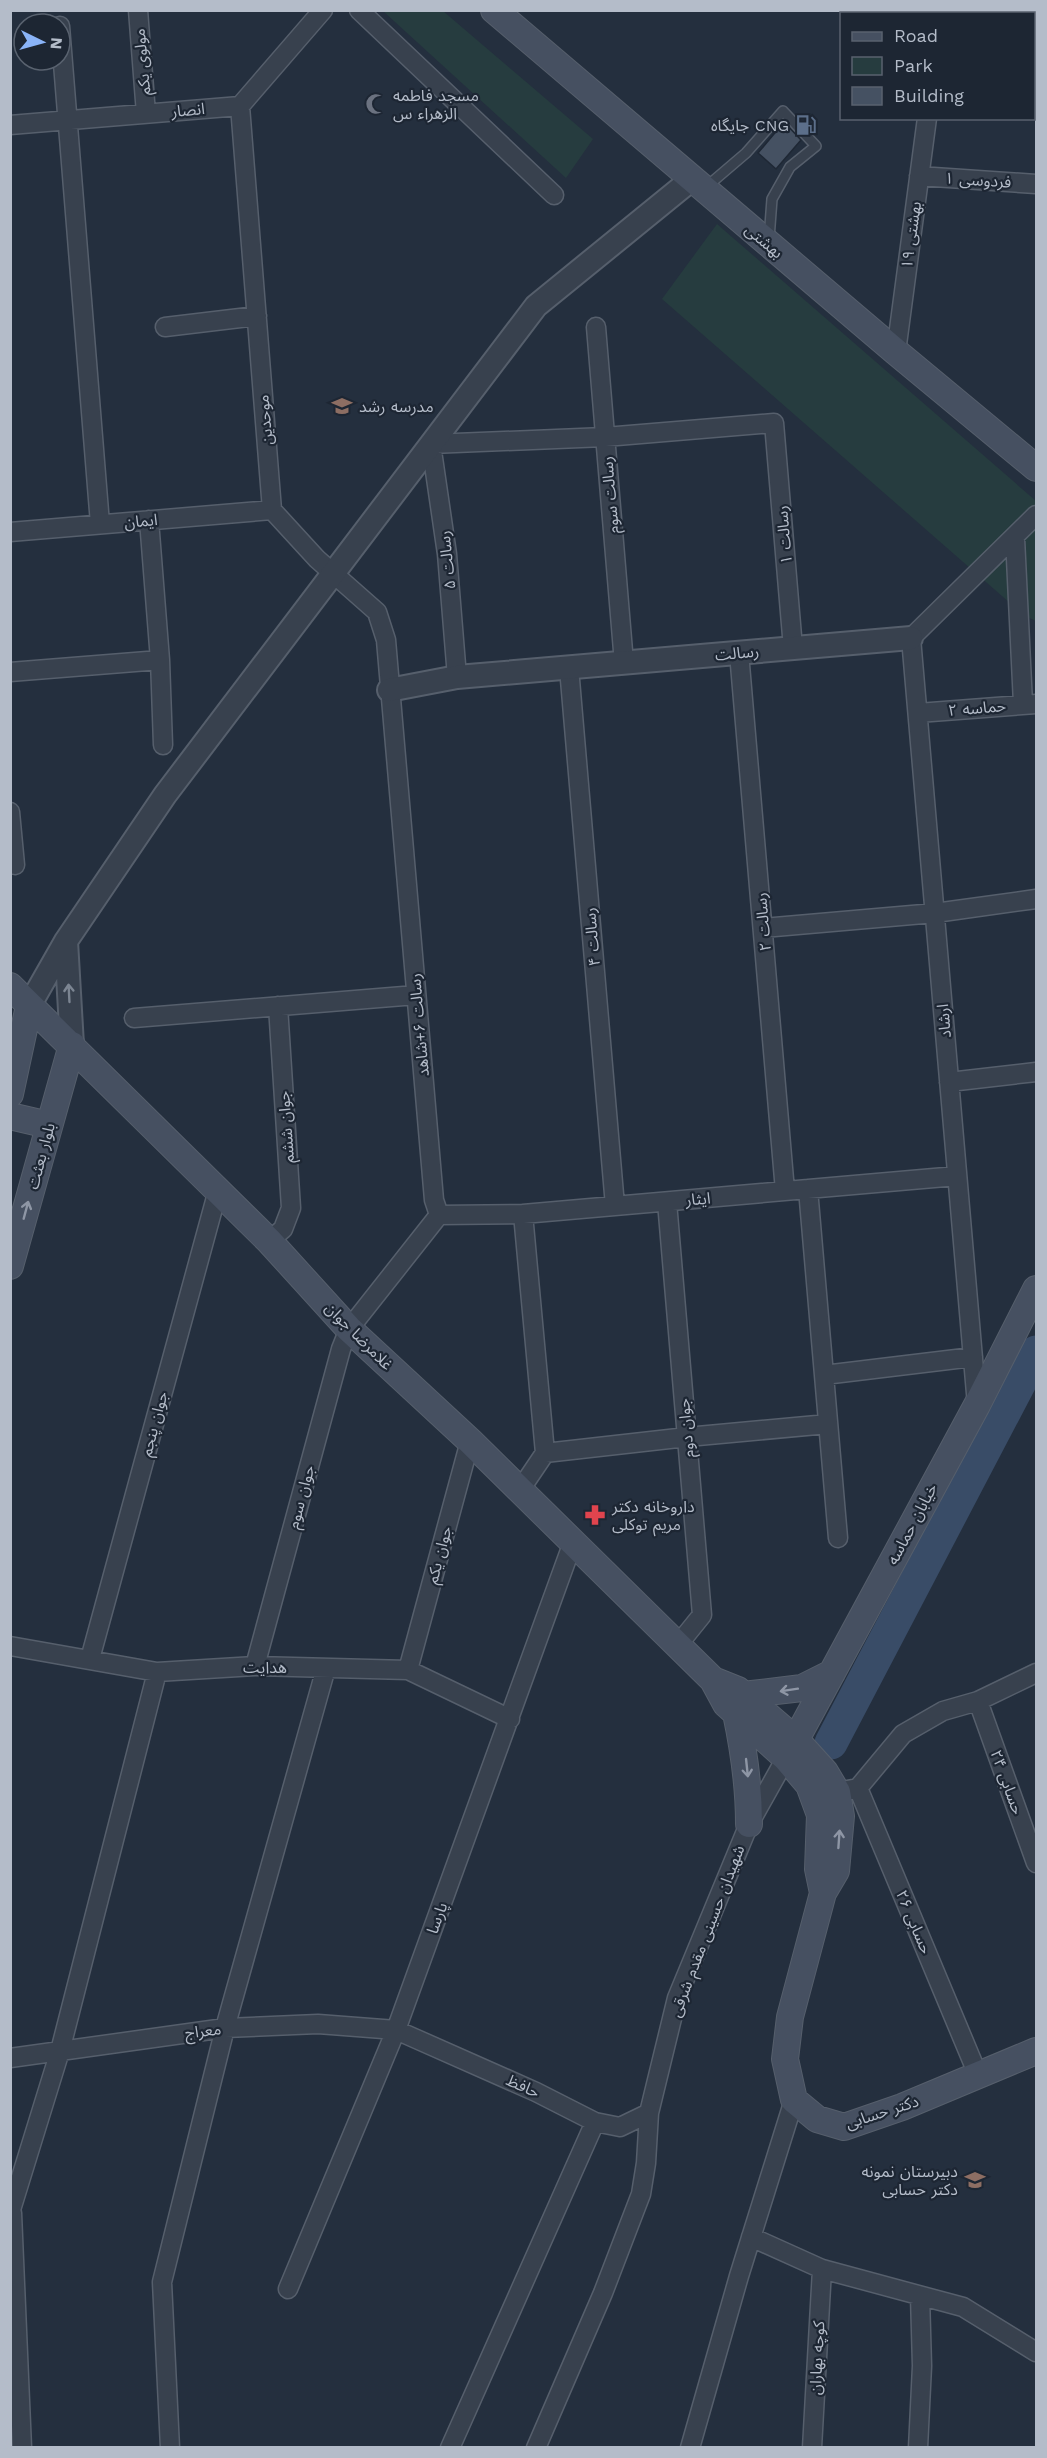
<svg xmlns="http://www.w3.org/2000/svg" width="1047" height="2458" viewBox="0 0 1047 2458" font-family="'Work Sans','Noto Sans Arabic',sans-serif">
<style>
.green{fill:#263c3f}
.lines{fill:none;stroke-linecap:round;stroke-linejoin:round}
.river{stroke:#394c67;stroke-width:33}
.building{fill:#455162;stroke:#1f2835;stroke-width:1.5}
.service-casing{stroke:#565f6c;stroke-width:12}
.minor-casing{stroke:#565f6c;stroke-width:21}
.tertiary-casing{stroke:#565f6c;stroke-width:26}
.secondary-casing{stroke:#565f6c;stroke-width:28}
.service{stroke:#38414e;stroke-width:9}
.minor{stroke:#38414e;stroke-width:18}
.tertiary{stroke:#38414e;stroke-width:22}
.secondary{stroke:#465061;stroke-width:26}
.oneway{stroke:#7c8592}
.oneway2{stroke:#8e96a5}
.labels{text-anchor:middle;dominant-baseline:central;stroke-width:4.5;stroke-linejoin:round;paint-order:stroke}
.street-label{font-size:16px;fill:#b4bcc9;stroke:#1d2633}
.poi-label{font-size:16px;fill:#b4bcc9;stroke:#1d2633;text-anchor:start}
</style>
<rect width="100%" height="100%" fill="#242f3e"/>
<!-- green -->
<path class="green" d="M 383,11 L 443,11 L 593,139 L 566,178 Z
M 717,224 L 1036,501 L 1036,621 L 1025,616 L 662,299 Z"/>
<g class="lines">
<!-- river -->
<path class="river" d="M 831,1743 L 1036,1352"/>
</g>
<!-- building -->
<path class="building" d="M 784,122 L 801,140 L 776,169 L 758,153 Z"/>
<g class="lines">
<!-- service casing -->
<g class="service-casing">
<path id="service" d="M 705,188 L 746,153 L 783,111 L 816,146 L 790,167 L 772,199 L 769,239"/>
</g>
<!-- minor casing -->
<g class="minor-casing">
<path id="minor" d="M 138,10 L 146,114
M 359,10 L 554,195
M 941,14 L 941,10
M 60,26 L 100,524
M 240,106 L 272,510 L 317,559 L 377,612 L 386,640 L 434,1200 L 439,1215 L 349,1329 L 341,1349 L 255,1666
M 10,125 L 240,106 L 323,10
M 919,176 L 1036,184
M 165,327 L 257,316
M 596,327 L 624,663
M 896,352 L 927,118
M 149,520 L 160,660 L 163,745
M 10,532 L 272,510
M 1015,538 L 1023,704
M 739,653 L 785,1191
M 569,668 L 615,1206
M 10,672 L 160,660
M 457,677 L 447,554 L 431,444 L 605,437 L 774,423 L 793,648
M 918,713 L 1036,704
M 10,812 L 15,865
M 763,928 L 935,913 L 1036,899
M 134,1018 L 416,995
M 949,1082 L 1036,1072
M 808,1189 L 838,1538
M 667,1202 L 702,1615 L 677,1646
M 523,1214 L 545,1453
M 439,1215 L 523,1214 L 957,1176
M 269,1241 L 283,1229 L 291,1208 L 278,1006
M 824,1375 L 973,1357
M 977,1405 L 911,638 L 1036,515
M 545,1453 L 687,1437 L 828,1424
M 520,1490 L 545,1453
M 10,1646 L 157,1672 L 255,1666 L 408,1670 L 510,1719
M 90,1659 L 218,1190
M 408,1670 L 470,1441
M 978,1701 L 1036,1863
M 858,1788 L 903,1734 L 943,1711 L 978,1701 L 1036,1673
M 837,1792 L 858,1788 L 978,2075
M 10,2058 L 225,2028 L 318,2024 L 396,2030 L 536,2092 L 595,2122 L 620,2127 L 649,2113
M 10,2213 L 60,2051 L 157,1672
M 12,2213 L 22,2448
M 751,2237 L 822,2269 L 963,2307 L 1036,2352
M 288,2289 L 396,2030 L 573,1542
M 170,2448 L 162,2282 L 225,2028 L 326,1668
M 450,2448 L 595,2122
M 536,2448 L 603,2293 L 641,2194 L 646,2163 L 649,2113 L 677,1998 L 749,1824 L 786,1758
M 690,2448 L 739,2276 L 794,2100
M 812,2448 L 822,2269
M 918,2448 L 922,2366 L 920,2296"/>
</g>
<!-- tertiary casing -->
<g class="tertiary-casing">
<path id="tertiary" d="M 389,690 L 457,677 L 911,638
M 66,941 L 72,1045
M 29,1006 L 66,941 L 165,795 L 536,306 L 692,179"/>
</g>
<!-- secondary casing -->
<g class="secondary-casing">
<path id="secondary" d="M 494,10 L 896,352 L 1036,468
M 10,986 L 269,1241 L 349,1329 L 470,1441 L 713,1680 L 726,1704 L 786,1758 L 809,1785 L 820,1815 L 818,1869 L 823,1893
M 10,1094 L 29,1006
M 10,1116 L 40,1123 L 48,1130
M 10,1266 L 72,1045
M 713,1680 L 738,1690 L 796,1740 L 825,1772 L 837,1792 L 841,1816 L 836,1871 L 823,1893 L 790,2017 L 785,2059 L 794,2100 L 817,2119 L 844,2127 L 902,2107 L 1036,2051
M 743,1695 L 802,1688 L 832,1673
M 736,1713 C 744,1751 749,1786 749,1824
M 788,1754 L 977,1405 L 1036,1289"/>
</g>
<!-- service -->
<use href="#service" class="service"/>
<!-- minor -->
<use href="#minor" class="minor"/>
<!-- tertiary -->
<use href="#tertiary" class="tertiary"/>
<!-- secondary -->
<use href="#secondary" class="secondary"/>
</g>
<!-- one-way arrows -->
<defs><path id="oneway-shaft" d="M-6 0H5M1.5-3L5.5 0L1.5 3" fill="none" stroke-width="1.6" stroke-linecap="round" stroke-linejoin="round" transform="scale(1.5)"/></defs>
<use class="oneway" href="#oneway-shaft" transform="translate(69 993) rotate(-93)"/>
<g class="oneway2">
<use href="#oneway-shaft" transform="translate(26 1210) rotate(-75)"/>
<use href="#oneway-shaft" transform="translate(789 1690) rotate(171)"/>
<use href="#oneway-shaft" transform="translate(747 1768) rotate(84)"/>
<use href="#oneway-shaft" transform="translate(839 1839) rotate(-86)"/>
</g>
<!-- icons -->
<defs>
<g id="mosque-bare" transform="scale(1.62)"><path d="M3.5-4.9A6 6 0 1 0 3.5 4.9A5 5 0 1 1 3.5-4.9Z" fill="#6b7280" stroke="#1d2633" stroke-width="2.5" paint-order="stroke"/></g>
<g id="fuel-bare" transform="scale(1.62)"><path d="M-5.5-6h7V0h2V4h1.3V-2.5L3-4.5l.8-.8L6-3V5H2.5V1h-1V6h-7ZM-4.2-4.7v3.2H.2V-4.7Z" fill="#5c6f8a" stroke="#1d2633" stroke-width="2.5" paint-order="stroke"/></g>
<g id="school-bare" transform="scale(1.62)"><path d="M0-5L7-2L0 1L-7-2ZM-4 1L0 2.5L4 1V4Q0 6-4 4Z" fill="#8d6e63" stroke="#1d2633" stroke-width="2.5" paint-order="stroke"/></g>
<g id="pharmacy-bare" transform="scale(1.62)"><path d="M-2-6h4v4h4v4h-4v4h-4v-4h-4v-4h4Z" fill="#e0444e" stroke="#1d2633" stroke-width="2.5" paint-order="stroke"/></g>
</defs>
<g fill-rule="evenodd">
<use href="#mosque-bare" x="376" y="104"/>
<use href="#fuel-bare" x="806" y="125"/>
<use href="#school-bare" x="342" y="406"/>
<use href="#pharmacy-bare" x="595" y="1515"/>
<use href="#school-bare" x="975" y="2180"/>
</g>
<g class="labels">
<!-- street labels -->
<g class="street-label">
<text transform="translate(142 62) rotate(-95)">مولوی یکم</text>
<text transform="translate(188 110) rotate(-5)">انصار</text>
<text transform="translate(978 180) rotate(4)">فردوسی ۱</text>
<text transform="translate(911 235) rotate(-82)">بهشتی ۱۹</text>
<text transform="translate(764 241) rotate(40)">بهشتی</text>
<text transform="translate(265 420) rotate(-95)">موحدین</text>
<text transform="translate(610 495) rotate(-95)">رسالت سوم</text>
<text transform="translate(141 521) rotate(-5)">ایمان</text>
<text transform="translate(784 535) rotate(-95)">رسالت ۱</text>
<text transform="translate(447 560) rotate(-96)">رسالت ۵</text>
<text transform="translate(737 653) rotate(-5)">رسالت</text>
<text transform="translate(977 708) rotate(-5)">حماسه ۲</text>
<text transform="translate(763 922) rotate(-95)">رسالت ۲</text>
<text transform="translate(592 937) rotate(-95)">رسالت ۴</text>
<text transform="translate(944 1021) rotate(-95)">ارشاد</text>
<text transform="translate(419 1025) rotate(-95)">رسالت ۶+شاهد</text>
<text transform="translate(286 1127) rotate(-94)">جوان ششم</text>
<text transform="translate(41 1156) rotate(-75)">بلوار بعثت</text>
<text transform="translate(698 1199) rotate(-5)">ایثار</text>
<text transform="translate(359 1336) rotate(45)">غلامرضا جوان</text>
<text transform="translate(154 1424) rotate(-75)">جوان پنجم</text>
<text transform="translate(686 1428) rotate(-95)">جوان دوم</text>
<text transform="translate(301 1497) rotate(-75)">جوان سوم</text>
<text transform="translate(912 1524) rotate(-62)">خیابان حماسه</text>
<text transform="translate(439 1555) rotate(-75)">جوان یکم</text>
<text x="265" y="1667">هدایت</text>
<text transform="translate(1007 1782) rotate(70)">حسابی ۲۴</text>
<text transform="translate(437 1918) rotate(-70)">پارسا</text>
<text transform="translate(914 1922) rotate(67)">حسابی ۲۶</text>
<text transform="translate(707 1931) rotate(-69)">شهیدان حسینی مقدم شرقی</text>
<text transform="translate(203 2031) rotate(-7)">معراج</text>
<text transform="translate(523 2086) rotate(24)">حافظ</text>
<text transform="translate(882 2112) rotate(-18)">دکتر حسابی</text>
<text transform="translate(817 2358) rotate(-87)">کوچه بهاران</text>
</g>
<!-- poi labels -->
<g class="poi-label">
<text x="393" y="95">مسجد فاطمه<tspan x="393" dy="18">الزهراء س</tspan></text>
<text x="789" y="125" text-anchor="end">جایگاه CNG</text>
<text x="359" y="406">مدرسه رشد</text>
<text x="612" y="1506">داروخانه دکتر<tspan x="612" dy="18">مریم توکلی</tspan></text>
<text x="958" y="2171" text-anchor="end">دبیرستان نمونه<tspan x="958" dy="18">دکتر حسابی</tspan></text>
</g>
</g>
<!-- border -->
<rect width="1047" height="2458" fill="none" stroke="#b4bcc9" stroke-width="24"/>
<!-- legend -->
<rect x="840" y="12" width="195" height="108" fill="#1d2633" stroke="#59626f" stroke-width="1.5"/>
<rect x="852" y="32" width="30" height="9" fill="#465061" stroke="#59626f" stroke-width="1.5"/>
<text x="894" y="42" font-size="18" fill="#b4bcc9">Road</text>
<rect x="852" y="57" width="30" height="18" fill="#263c3f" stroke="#59626f" stroke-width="1.5"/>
<text x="894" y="72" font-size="18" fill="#b4bcc9">Park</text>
<rect x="852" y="87" width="30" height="18" fill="#455162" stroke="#59626f" stroke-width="1.5"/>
<text x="894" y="102" font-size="18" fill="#b4bcc9">Building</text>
<!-- north arrow -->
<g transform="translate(42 42) rotate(95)"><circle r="28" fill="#1d2633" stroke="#59626f" stroke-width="1.5"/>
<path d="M0-4.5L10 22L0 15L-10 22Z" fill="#8ab4f8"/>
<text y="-9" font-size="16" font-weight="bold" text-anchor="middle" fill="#b4bcc9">N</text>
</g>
</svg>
